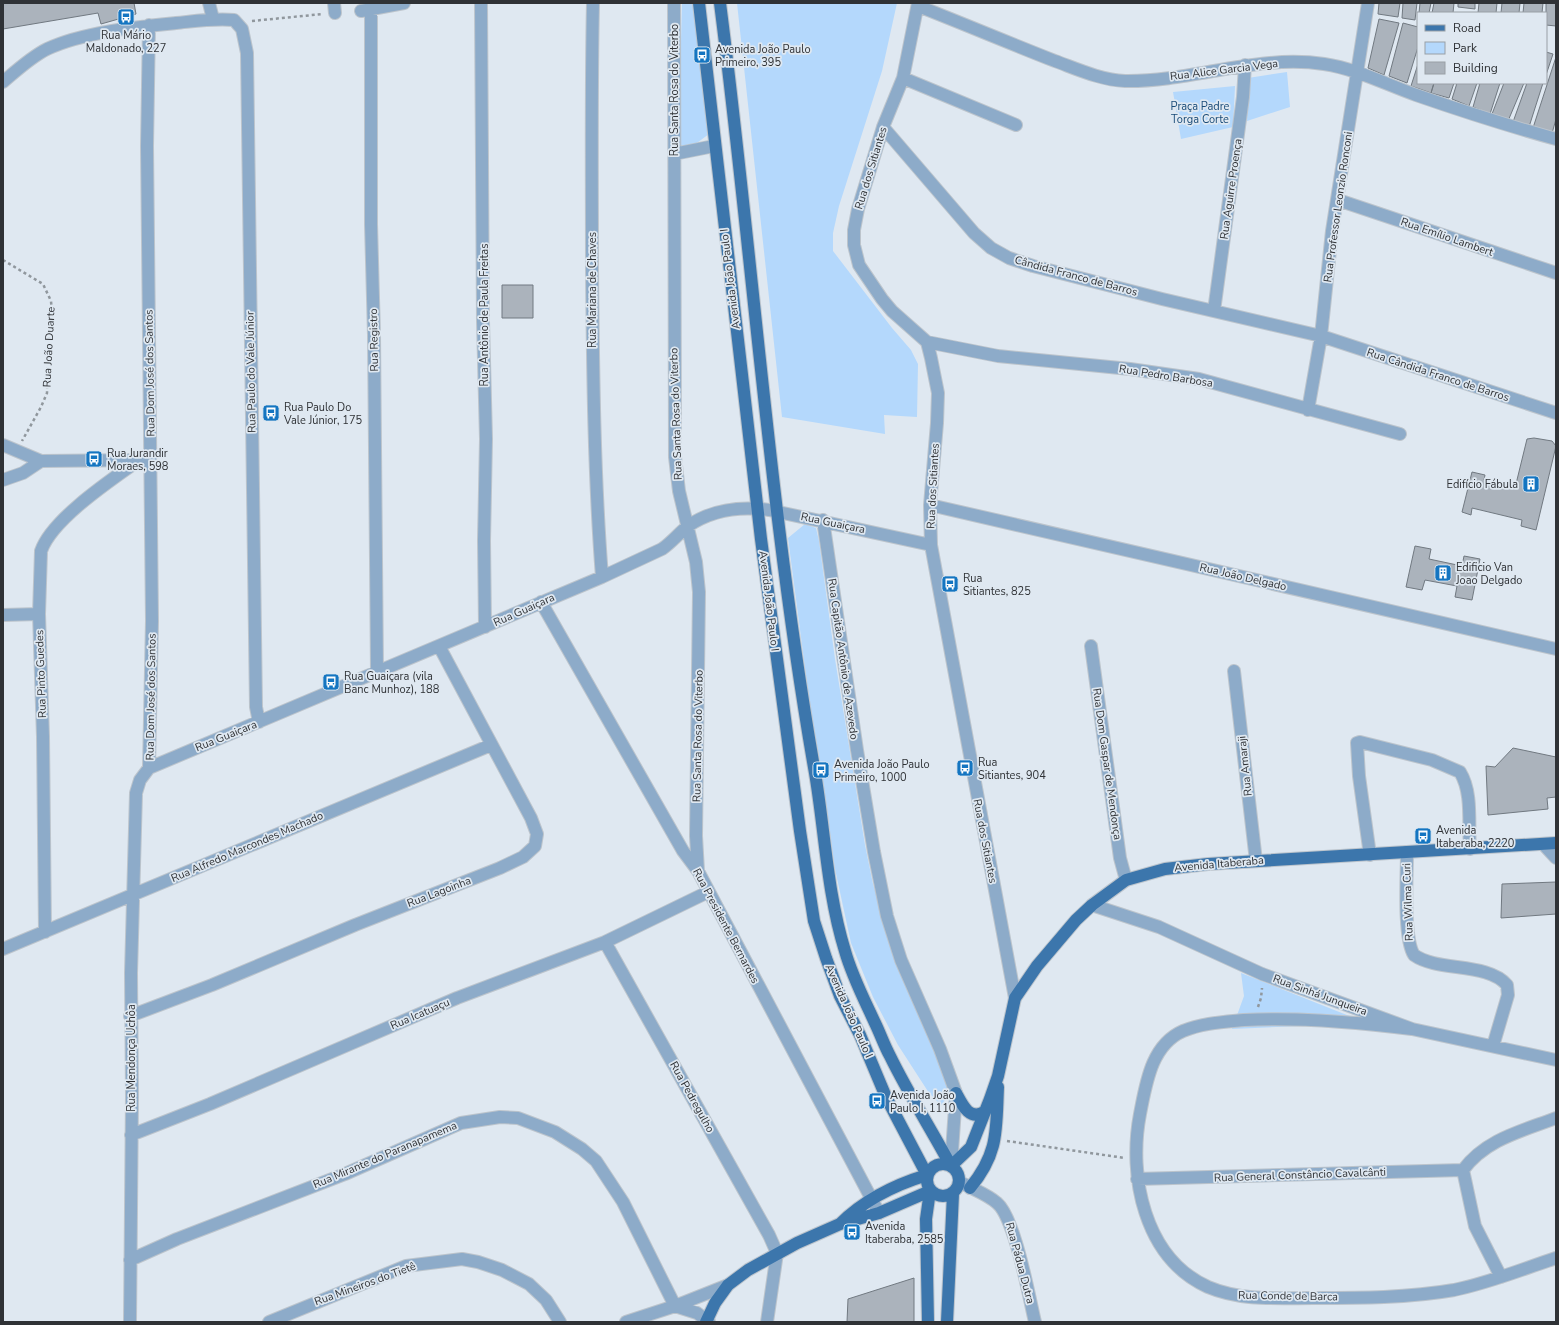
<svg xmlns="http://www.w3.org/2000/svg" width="1559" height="1325" viewBox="0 0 1559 1325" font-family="'Nunito Sans',sans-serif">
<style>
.green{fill:#b4d8fc}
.building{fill:#abb3bc;stroke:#717981}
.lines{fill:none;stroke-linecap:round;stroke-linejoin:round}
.minor-casing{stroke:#bcc4cc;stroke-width:14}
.major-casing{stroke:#bcc4cc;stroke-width:14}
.path{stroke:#90979d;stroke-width:2.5;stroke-dasharray:3 3;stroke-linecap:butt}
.minor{stroke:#8dabc9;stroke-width:12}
.major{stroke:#3c76ac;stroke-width:12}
.labels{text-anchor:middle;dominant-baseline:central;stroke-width:3.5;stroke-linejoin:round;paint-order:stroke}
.poi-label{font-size:11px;fill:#2f3236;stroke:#dfe8f1;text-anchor:start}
.street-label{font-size:11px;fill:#2f3236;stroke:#dfe8f1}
.park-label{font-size:11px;fill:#194b78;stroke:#dfe8f1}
</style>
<rect width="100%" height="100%" fill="#dfe8f1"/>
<!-- green -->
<path class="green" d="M 682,3 L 699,3 L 713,131 L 678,157 Z
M 737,3 L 897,3 L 882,71 L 839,206 L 833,233 L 833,251 L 892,328 L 911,350 L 918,364 L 917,417 L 884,415 L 885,434 L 782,417 Z
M 1287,72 L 1290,107 L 1247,121 L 1248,78 Z
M 1235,86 L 1233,127 L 1181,139 L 1173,92 Z
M 805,524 L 816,528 L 819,541 L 835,659 L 865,845 L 873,884 L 895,959 L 952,1092 L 941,1105 L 929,1093 L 898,1045 L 873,997 L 851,943 L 835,869 L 821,767 L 810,706 L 788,538 Z
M 1241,973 L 1367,1023 L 1232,1029 L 1244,996 Z"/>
<!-- building -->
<path class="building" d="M 3,3 L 134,3 L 136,14 L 101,24 L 98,13 L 3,29 Z
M 1379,3 L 1400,3 L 1398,17 L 1378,14 Z
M 1403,3 L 1417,3 L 1415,20 L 1402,18 Z
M 1420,3 L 1431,3 L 1429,13 L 1419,13 Z
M 1434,3 L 1454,3 L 1453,13 L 1432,13 Z
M 1458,3 L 1475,3 L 1475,9 L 1458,7 Z
M 1479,3 L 1497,3 L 1496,13 L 1478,13 Z
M 1502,3 L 1520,3 L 1519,13 L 1501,13 Z
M 1524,3 L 1543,3 L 1542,13 L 1523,13 Z
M 1546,3 L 1556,3 L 1556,26 L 1546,25 Z
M 1379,19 L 1399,23 L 1384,75 L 1368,68 Z
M 1403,23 L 1418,27 L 1418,47 L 1407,83 L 1389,76 Z
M 1546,52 L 1553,54 L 1546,75 Z
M 1556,57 L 1556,119 L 1551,137 L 1532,131 Z
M 1418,64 L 1418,83 L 1434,83 L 1431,93 L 1411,86 Z
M 1434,83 L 1454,83 L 1449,98 L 1431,93 Z
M 1457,83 L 1477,83 L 1469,106 L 1452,99 Z
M 1480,83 L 1500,83 L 1490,114 L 1473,107 Z
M 1504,83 L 1524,83 L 1508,121 L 1492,114 Z
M 1527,83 L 1543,83 L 1528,130 L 1513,122 Z
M 502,285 L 533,285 L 533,318 L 502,318 Z
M 1534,438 L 1552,441 L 1556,446 L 1536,530 L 1521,526 L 1522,520 L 1472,508 L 1471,515 L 1462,512 L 1472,472 L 1485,475 L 1484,480 L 1515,488 L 1527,439 Z
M 1415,546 L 1431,549 L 1429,559 L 1462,566 L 1464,556 L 1480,559 L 1472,600 L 1455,597 L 1457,586 L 1425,580 L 1422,590 L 1406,587 Z
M 1513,748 L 1556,757 L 1556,797 L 1547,798 L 1548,809 L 1488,815 L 1486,766 L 1495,767 Z
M 1556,882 L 1556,914 L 1501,918 L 1502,884 Z
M 914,1278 L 914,1322 L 847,1322 L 848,1299 Z"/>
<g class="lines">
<!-- minor casing -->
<g class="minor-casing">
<path id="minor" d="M 209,3 L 213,19
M 334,3 L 335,13
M 481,3 L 483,321 L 486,439 L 484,541 L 485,627
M 593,3 C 591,92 592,180 592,269 C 593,373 594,474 602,577
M 674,3 L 675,457 L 679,491 L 696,562 L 699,592 L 696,836 L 698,871
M 918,3 L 903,78 L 883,127 L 858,209 L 854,230 L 854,245 L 859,265 L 882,299 L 892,311 L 927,342 L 931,358 L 938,393 L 937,423 L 930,505 L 931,545 L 1015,998
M 918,6 C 964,24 1009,43 1055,61 C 1077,69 1101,80 1125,81 C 1192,82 1257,54 1324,64 C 1357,69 1385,84 1416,95 C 1462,111 1509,126 1556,139
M 371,9 L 371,224 L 374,335 L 377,672
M 361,11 L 404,3
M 149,25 L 147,146 L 152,621 L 149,768
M 903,78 L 1016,125
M 3,82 C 17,70 31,57 47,49 C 83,32 137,27 176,23 C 196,21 215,18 234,20 L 242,29 L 247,53 L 256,707 L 259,722
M 883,127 L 974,233 L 991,248 L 1009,258 L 1033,266 L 1162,299 L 1321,336 L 1556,413
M 674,154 L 714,146
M 1338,200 L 1556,273
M 1214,311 L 1243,97 L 1245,65
M 927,342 L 998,356 L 1130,369 L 1199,379 L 1400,434
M 1308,410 L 1321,336 L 1332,231 L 1368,3
M 3,445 L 41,461
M 3,480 L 23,473 L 41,461 L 141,460
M 930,505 L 1556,649
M 823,520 L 857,750 L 874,852 L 887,916 L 901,960 L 940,1049 L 956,1093 L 951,1166
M 541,602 L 683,851 L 698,871 L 879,1213
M 3,615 L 39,614
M 1091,646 L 1120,858 L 1126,880
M 1234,671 L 1256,861
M 1543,844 L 1556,858
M 1407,852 C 1407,875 1403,938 1414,955 C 1438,972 1487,962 1507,985 L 1508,995 L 1493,1046
M 1370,855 L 1359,776 L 1357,743 L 1360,742 L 1432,760 L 1460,772 C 1473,793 1468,824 1470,849
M 1092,905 L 1159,927 L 1262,974 L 1412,1029 L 1556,1060
M 45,932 L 43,737 L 39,614 L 41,551 C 52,519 111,480 139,460
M 605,942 L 769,1235 L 777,1253 L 767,1322
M 3,949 L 491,745
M 130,1016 L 212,985 L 355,925 L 500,868 L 523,857 L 535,846 L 537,834 L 531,818 L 439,646
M 1412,1029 C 1356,1022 1300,1017 1244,1020 C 1223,1022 1202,1023 1183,1031 C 1151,1045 1146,1084 1140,1114 C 1128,1176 1144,1258 1208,1287 C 1241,1301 1278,1298 1313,1298 C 1360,1298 1408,1298 1454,1290 C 1489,1283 1523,1269 1556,1258
M 131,1135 L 210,1104 L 457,998 L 605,942 L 708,892
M 1137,1179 L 1463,1170
M 960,1182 C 972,1189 987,1194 997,1203 C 1015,1218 1029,1297 1035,1322
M 130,1260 L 177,1239 L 345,1174 L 461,1123 L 500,1117 L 518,1118 L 555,1132 L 582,1149 L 596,1161 L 623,1202 L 675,1306
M 1501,1277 L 1475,1226 L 1463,1170 C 1486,1139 1522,1131 1556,1118
M 675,1306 L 697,1313 L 709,1322
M 130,1322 L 132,1095 L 131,973 L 136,793 L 140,780 L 149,768 L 602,577 L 662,549 C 672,542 679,533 688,526 C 713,509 741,506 769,510 L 931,545
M 269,1322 L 406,1266 L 462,1259 L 478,1262 L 502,1270 L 529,1284 L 546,1300 L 560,1322
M 626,1322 L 675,1306 L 728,1285"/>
</g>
<!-- major casing -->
<g class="major-casing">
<path id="major" d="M 699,3 L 761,539 L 800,831 L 814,921 L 826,958 L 840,996 L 860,1035 L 886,1097 L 927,1175 C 894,1185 865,1199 840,1224
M 720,3 C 753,259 770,518 815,773 C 825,832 827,893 845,951 C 852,976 864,999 875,1023 C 880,1033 884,1045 890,1056 C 908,1093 931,1129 951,1166 L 971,1147 L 990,1099 L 998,1076 L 1015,998 L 1037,966 L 1076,920 L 1092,905 L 1126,880 L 1165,869 L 1208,864 L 1556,843
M 956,1093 C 962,1104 969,1121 984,1112
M927 1180a16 16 0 1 1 32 0a16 16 0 1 1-32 0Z
M 970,1188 C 999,1153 996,1130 998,1087
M 706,1322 L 715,1303 L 728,1285 L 748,1270 L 797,1243 L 840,1224 L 879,1213 L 930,1191
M 928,1322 L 926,1219 L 930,1191
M 947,1322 L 953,1194"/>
</g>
<!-- path -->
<path class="path" d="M 252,21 L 323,14
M 3,260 L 43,284 L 51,301 L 52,313 L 48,354 L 47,393 L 41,407 L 22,441
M 1258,1007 L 1261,998 L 1262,988
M 1007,1141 L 1125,1158"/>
<!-- minor -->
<use href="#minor" class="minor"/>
<!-- major -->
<use href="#major" class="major"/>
</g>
<!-- icons -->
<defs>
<g id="bus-square" transform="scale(0.9)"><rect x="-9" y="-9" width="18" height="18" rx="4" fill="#1475c1" stroke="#dfe8f1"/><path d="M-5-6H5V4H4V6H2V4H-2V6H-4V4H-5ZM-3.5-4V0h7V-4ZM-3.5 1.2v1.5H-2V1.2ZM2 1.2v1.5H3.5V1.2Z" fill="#fff"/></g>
<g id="building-square" transform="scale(0.9)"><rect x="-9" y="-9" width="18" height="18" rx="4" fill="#1475c1" stroke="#dfe8f1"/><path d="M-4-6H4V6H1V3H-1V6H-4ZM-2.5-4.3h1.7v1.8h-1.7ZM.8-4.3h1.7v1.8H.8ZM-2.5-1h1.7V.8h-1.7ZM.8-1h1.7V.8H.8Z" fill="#fff"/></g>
</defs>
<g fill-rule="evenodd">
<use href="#bus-square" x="126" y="17"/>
<use href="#bus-square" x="702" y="55"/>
<use href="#bus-square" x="271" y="413"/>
<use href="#bus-square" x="94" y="459"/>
<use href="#building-square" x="1531" y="484"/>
<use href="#building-square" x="1443" y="573"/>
<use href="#bus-square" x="950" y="584"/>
<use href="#bus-square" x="331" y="682"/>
<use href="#bus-square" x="965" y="768"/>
<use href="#bus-square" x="821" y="770"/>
<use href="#bus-square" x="1423" y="836"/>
<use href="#bus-square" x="877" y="1101"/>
<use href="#bus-square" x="852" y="1232"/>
</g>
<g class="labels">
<!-- poi labels -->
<g class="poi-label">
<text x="126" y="35" text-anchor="middle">Rua Mário<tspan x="126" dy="13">Maldonado, 227</tspan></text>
<text x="715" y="49">Avenida João Paulo<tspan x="715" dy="13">Primeiro, 395</tspan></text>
<text x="284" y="407">Rua Paulo Do<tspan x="284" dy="13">Vale Júnior, 175</tspan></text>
<text x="107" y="453">Rua Jurandir<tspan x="107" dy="13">Moraes, 598</tspan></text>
<text x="1518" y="484" text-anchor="end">Edifício Fábula</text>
<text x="1456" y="567">Edificio Van<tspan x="1456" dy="13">Joao Delgado</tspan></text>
<text x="963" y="578">Rua<tspan x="963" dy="13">Sitiantes, 825</tspan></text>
<text x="344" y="676">Rua Guaiçara (vila<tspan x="344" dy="13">Banc Munhoz), 188</tspan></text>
<text x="978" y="762">Rua<tspan x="978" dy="13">Sitiantes, 904</tspan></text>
<text x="834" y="764">Avenida João Paulo<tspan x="834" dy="13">Primeiro, 1000</tspan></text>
<text x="1436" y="830">Avenida<tspan x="1436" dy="13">Itaberaba, 2220</tspan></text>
<text x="890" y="1095">Avenida João<tspan x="890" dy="13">Paulo I, 1110</tspan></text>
<text x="865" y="1226">Avenida<tspan x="865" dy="13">Itaberaba, 2585</tspan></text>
</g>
<!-- street labels -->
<g class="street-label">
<text transform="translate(1224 70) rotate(-7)">Rua Alice Garcia Vega</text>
<text transform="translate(674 90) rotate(-90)">Rua Santa Rosa do Viterbo</text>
<text transform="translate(871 168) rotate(-73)">Rua dos Sitiantes</text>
<text transform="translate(1231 189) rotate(-82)">Rua Aguirre Proença</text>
<text transform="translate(1338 207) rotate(-82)">Rua Professor Leonzio Ronconi</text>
<text transform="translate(1447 237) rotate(19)">Rua Emílio Lambert</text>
<text transform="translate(1076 276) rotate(15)">Cândida Franco de Barros</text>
<text transform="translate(730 279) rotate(-97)">Avenida João Paulo I</text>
<text transform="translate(592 290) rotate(-90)">Rua Mariana de Chaves</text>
<text transform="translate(484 315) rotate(-90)">Rua Antônio de Paula Freitas</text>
<text transform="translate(374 340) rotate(-91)">Rua Registro</text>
<text transform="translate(49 347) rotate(-87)">Rua João Duarte</text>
<text transform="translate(251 372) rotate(-91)">Rua Paulo do Vale Júnior</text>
<text transform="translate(150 373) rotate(-91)">Rua Dom José dos Santos</text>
<text transform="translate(1438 375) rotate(18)">Rua Cândida Franco de Barros</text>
<text transform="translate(1166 376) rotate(9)">Rua Pedro Barbosa</text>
<text transform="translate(676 414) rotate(-92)">Rua Santa Rosa do Viterbo</text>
<text transform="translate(933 486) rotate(-87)">Rua dos Sitiantes</text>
<text transform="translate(833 523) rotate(12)">Rua Guaiçara</text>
<text transform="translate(1243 577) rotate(13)">Rua João Delgado</text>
<text transform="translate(769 601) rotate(83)">Avenida João Paulo I</text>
<text transform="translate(524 610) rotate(-24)">Rua Guaiçara</text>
<text transform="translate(843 659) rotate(82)">Rua Capitão Antônio de Azevedo</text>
<text transform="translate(41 674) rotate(-92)">Rua Pinto Guedes</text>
<text transform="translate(151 697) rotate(-89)">Rua Dom José dos Santos</text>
<text transform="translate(226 736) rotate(-22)">Rua Guaiçara</text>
<text transform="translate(698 736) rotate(-89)">Rua Santa Rosa do Viterbo</text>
<text transform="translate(1107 764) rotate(82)">Rua Dom Gaspar de Mendonça</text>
<text transform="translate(1245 766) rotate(-96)">Rua Amaraji</text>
<text transform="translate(985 841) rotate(79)">Rua dos Sitiantes</text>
<text transform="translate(247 847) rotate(-23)">Rua Alfredo Marcondes Machado</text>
<text transform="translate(1219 864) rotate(-5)">Avenida Itaberaba</text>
<text transform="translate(439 892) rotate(-21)">Rua Lagoinha</text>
<text transform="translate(1408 902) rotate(-92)">Rua Wilma Curi</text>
<text transform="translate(726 926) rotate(62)">Rua Presidente Bernardes</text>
<text transform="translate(1320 995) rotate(20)">Rua Sinhá Junqueira</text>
<text transform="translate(849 1011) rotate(66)">Avenida João Paulo I</text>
<text transform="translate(420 1014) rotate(-23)">Rua Icatuaçu</text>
<text transform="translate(131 1058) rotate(-90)">Rua Mendonça Uchôa</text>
<text transform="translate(692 1097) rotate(61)">Rua Pedregulho</text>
<text transform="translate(385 1155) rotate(-23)">Rua Mirante do Paranapamema</text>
<text transform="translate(1300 1175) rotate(-2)">Rua General Constâncio Cavalcânti</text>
<text transform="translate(1020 1263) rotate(75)">Rua Pádua Dutra</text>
<text transform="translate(365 1284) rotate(-20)">Rua Mineiros do Tietê</text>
<text transform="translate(1288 1296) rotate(1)">Rua Conde de Barca</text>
</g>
<!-- park labels -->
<g class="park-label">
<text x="1200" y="106">Praça Padre<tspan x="1200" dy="13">Torga Corte</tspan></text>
</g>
</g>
<!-- border -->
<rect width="1559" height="1325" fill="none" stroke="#2f3236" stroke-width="8"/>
<!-- legend -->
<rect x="1417" y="12" width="130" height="72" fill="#dfe8f1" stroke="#999fa6"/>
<rect x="1425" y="25" width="20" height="6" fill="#3c76ac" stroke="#999fa6"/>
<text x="1453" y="32" font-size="12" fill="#2f3236">Road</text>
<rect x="1425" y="42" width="20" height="12" fill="#b4d8fc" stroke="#999fa6"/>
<text x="1453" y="52" font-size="12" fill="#2f3236">Park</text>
<rect x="1425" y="62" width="20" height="12" fill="#abb3bc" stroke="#999fa6"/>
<text x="1453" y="72" font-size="12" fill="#2f3236">Building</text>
</svg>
